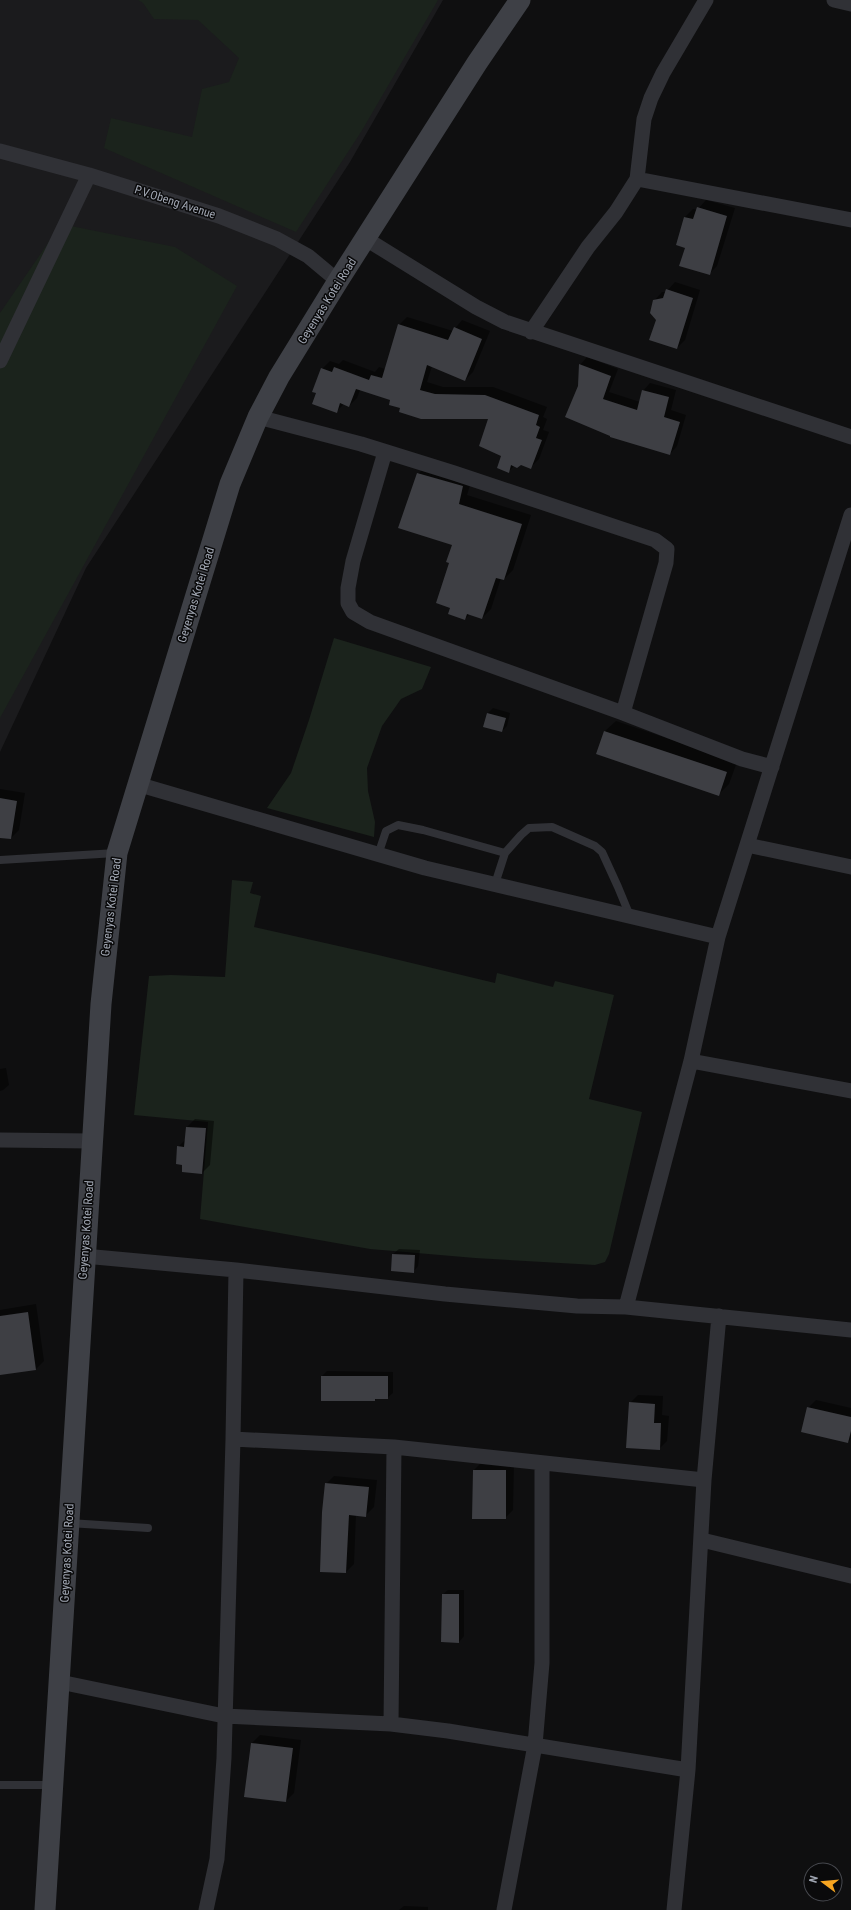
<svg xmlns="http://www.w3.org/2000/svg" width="851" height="1910" viewBox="0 0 851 1910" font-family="'Roboto Condensed',sans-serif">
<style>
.built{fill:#1b1b1d}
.green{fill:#1b231c}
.shadow{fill:#0007}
.building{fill:#3e3f44}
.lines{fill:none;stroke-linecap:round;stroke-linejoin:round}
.lane{stroke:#303136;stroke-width:8}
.street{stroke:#303136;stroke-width:15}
.secondary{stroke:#3e4046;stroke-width:21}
.labels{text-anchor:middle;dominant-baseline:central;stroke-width:3;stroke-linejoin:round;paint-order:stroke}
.street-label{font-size:12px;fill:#a0a6b2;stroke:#0a0a0b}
</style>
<rect width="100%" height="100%" fill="#0f0f10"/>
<!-- built -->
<path class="built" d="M 0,0 L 443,0 L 350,162 L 86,568 L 0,752 Z"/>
<!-- green -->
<path class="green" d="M 138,0 L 438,0 L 361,132 L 296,232 L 104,148 L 111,118 L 192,137 L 202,89 L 229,82 L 239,58 L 198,20 L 154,19 L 143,3 Z
M 61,224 L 175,247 L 237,286 L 0,718 L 0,313 Z
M 334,638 L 431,667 L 422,689 L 401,699 L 382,726 L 367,768 L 368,791 L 375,822 L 374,837 L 267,808 L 291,773 L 309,720 Z
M 232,880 L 253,882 L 250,893 L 261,896 L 254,927 L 374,954 L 495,983 L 497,973 L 553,987 L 555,981 L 614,995 L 589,1099 L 642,1112 L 609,1254 L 605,1262 L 595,1265 L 475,1258 L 370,1249 L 200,1219 L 208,1122 L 134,1115 L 149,976 L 171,975 L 225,977 Z"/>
<!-- shadow -->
<path class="shadow" d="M 706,200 L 735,208 L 717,266 L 709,274 L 686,247 L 677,244 L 685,217 L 693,209 L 697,210 Z
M 675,282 L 700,290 L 685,340 L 677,348 L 657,319 L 654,301 L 662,292 L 666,292 Z
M 407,317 L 453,331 L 462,320 L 490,331 L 473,372 L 465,380 L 432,366 L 427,382 L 443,387 L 493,387 L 547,407 L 543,417 L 547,419 L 543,430 L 549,432 L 539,459 L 531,467 L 521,464 L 515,465 L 508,472 L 490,418 L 401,408 L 392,399 L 360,390 L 357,398 L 349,406 L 344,404 L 336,412 L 317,393 L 322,369 L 330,361 L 339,364 L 343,360 L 375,372 L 379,367 L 385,369 L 399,325 Z
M 587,357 L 618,369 L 609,392 L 640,402 L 643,391 L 650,383 L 676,390 L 671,410 L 686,415 L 677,446 L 670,454 L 579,386 L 580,365 Z
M 427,465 L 472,478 L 467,495 L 531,515 L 513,570 L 504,579 L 501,578 L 491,609 L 482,618 L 470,614 L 465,619 L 451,608 L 451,562 L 453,544 L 418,474 Z
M 493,708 L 510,713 L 507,726 L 502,731 L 488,713 Z
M 616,721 L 737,762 L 729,784 L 718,795 L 605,731 Z
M 0,789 L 25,793 L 19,830 L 11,838 L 0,837 Z
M 6,1068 L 9,1085 L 3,1090 L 0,1091 L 0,1069 Z
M 195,1119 L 214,1121 L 210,1165 L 202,1173 L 178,1147 L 186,1139 L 187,1127 Z
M 399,1249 L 420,1250 L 418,1266 L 413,1272 L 392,1270 L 393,1254 Z
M 36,1304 L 44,1361 L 36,1369 L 0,1374 L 0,1310 Z
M 327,1371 L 393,1372 L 393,1393 L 387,1398 L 377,1398 L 375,1400 L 322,1376 Z
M 638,1395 L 663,1396 L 662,1415 L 669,1416 L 667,1441 L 659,1449 L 630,1403 Z
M 816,1400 L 851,1408 L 851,1439 L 848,1442 L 808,1408 Z
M 482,1462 L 514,1462 L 513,1510 L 505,1518 L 474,1470 Z
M 334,1476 L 377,1480 L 374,1507 L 366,1515 L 356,1514 L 354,1564 L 346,1572 L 326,1484 Z
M 448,1590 L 464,1590 L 464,1636 L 459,1642 L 442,1595 Z
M 260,1735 L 301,1740 L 294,1793 L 286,1801 L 245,1796 L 252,1743 Z
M 404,1906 L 428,1907 L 428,1910 L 399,1910 Z"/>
<!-- building -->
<path class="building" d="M 697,207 L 727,216 L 710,275 L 679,266 L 685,248 L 676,245 L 684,217 L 693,219 Z
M 666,289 L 693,298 L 677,349 L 649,340 L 656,320 L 650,313 L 653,300 L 663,298 Z
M 398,324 L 448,340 L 454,327 L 482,339 L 465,381 L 427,365 L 420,390 L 435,394 L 485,395 L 539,415 L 536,425 L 540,427 L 536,438 L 542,440 L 531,469 L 521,465 L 517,468 L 511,465 L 509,473 L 497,468 L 501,456 L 479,446 L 488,419 L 421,419 L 399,412 L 400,408 L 389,405 L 390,400 L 356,389 L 349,407 L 340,403 L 337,413 L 312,404 L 316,393 L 312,392 L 321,368 L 332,372 L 334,367 L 369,380 L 371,375 L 382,378 Z
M 579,364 L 611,376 L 603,399 L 637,410 L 642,390 L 669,397 L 664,417 L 680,422 L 670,455 L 610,437 L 610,436 L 565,417 L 578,386 Z
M 417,473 L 463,486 L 459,504 L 522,524 L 504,580 L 496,578 L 482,619 L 467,614 L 465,620 L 448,614 L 450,608 L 436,603 L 449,563 L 446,562 L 452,545 L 398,528 Z
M 487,713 L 506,718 L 502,732 L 483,727 Z
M 604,731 L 727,772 L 719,796 L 596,754 Z
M 0,798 L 17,801 L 11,839 L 0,838 Z
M 186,1127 L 206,1128 L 202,1174 L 182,1172 L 182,1165 L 176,1164 L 177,1146 L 184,1147 Z
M 392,1254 L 415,1255 L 414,1273 L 391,1271 Z
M 28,1312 L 36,1370 L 0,1375 L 0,1316 Z
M 321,1376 L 388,1376 L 388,1399 L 375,1399 L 375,1401 L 321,1401 Z
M 629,1402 L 655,1404 L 654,1423 L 661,1423 L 660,1450 L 626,1448 Z
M 807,1407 L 851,1417 L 851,1431 L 848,1443 L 801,1432 Z
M 473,1470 L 506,1470 L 506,1519 L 472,1519 Z
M 325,1483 L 369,1487 L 366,1517 L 349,1515 L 346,1573 L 320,1572 L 322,1512 Z
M 442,1594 L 459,1594 L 459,1643 L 441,1642 Z
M 251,1743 L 293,1748 L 286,1802 L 244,1797 Z"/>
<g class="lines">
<!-- lane -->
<path class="lane" d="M 378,855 L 386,831 L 398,825 L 423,830 L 505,853
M 0,860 L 116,853
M 495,884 L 505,853 L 521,835 L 529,828 L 552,827 L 595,846 L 602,852 L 618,887 L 630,916
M 69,1523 L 148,1528
M 0,1785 L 52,1785"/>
<!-- street -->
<path class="street" d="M 834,0 L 851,4
M 0,151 L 89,175 L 219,216 L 277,239 L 308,256 L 338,281
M 637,179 L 851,220
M 366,239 L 476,307 L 505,322 L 851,437
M 531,332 L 588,247 L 616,212 L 637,179 L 644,119 L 651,98 L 663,73 L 706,0
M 0,361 L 89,175
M 258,417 L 361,444 L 454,473 L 655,540 L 667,549 L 666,563 L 623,713
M 385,452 L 353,561 L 348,588 L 348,603 L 353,612 L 370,622 L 623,713 L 742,759 L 772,767
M 137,784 L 425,868 L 718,937
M 747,845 L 851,867
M 691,1061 L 851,1091
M 0,1140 L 92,1141
M 84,1256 L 236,1270 L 445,1294 L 577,1306 L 626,1307 L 851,1330
M 626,1307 L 691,1061 L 718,937 L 851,515
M 233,1439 L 394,1447 L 704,1480
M 702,1540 L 851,1576
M 60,1682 L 224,1716 L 391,1724 L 448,1731 L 688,1770
M 391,1724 L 394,1447
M 206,1910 L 217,1859 L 224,1758 L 233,1439 L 236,1270
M 504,1910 L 535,1745 L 542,1663 L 542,1463
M 674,1910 L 688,1770 L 704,1480 L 719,1316"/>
<!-- secondary -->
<path class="secondary" d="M 45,1910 L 101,1004 L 117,853 L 230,484 L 258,417 L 279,377 L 338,281 L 477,63 L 520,0"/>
</g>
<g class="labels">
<!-- street labels -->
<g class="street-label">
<text transform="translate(175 202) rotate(18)">P.V.Obeng Avenue</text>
<text transform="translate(327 301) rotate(-58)">Geyenyas Kotei Road</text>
<text transform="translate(196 595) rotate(-73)">Geyenyas Kotei Road</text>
<text transform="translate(111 907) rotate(-83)">Geyenyas Kotei Road</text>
<text transform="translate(86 1230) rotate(-86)">Geyenyas Kotei Road</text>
<text transform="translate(67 1553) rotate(-87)">Geyenyas Kotei Road</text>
</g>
</g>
<!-- north arrow -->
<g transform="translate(823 1882) rotate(286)"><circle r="19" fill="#0a0a0b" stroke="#46484e"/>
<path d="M0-3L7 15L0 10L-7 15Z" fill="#f6a521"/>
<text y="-6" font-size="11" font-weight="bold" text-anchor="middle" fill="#a0a6b2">N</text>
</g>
</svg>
